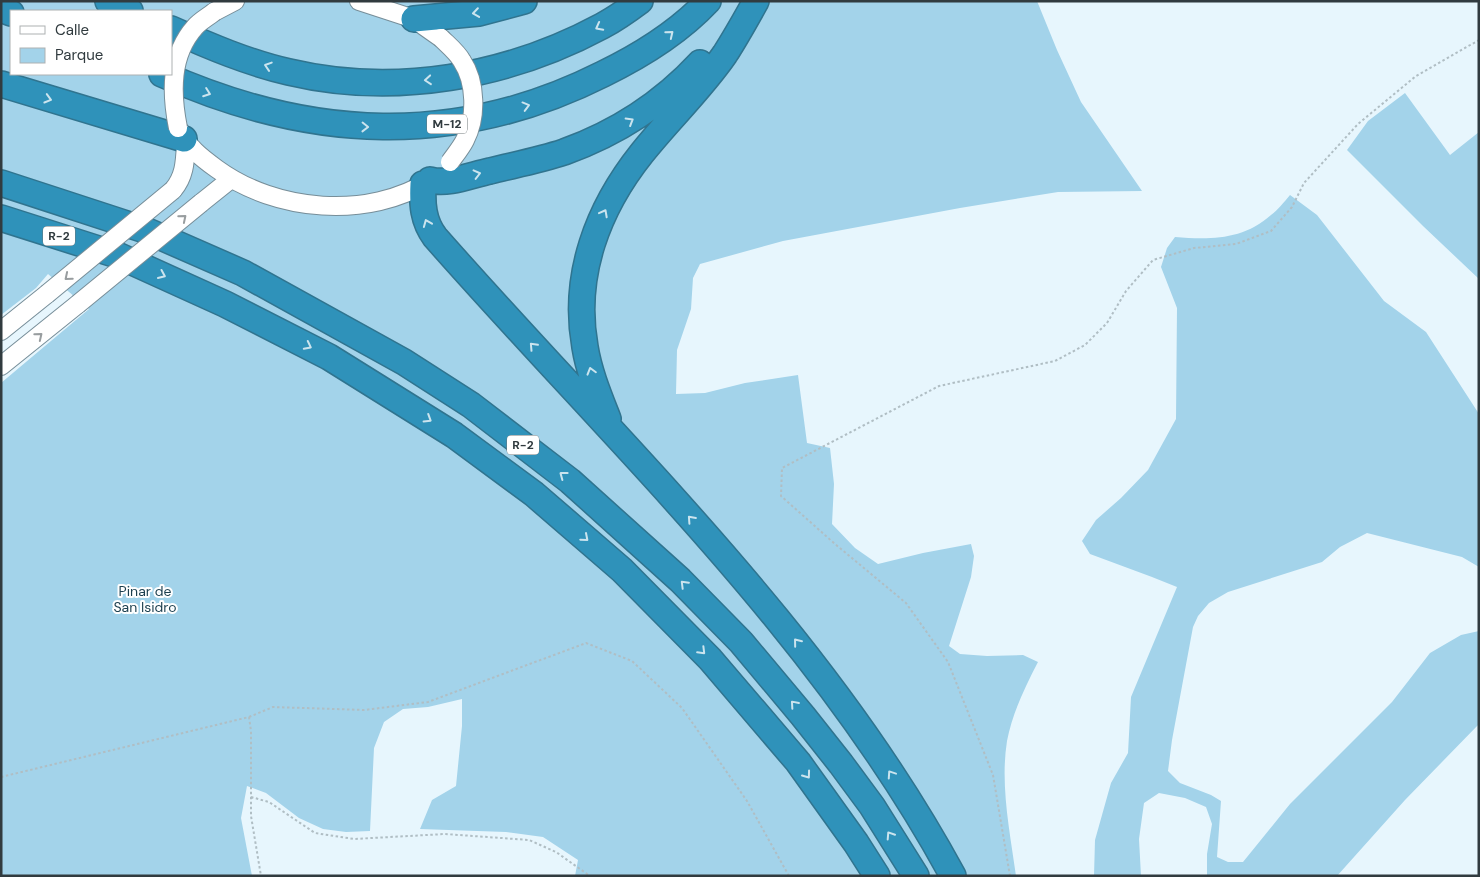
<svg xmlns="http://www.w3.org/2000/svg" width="1480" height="877" viewBox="0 0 1480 877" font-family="'DM Sans',sans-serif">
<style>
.green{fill:#a3d3ea;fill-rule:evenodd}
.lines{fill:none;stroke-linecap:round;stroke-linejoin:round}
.minor-casing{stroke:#778e99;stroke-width:20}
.highway-casing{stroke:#30748f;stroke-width:28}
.path{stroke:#b0bec4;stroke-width:2;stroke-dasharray:2.5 2.5;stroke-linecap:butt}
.minor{stroke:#fff;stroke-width:18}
.highway{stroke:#2f92ba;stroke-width:25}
.minor-bridge-casing{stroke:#778e99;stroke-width:20;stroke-linecap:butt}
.minor-bridge{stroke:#fff;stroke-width:18}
.oneway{stroke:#cbe4ee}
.oneway2{stroke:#989d9f}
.labels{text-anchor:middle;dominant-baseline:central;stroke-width:4;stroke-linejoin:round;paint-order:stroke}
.shield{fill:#fff;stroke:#6f7679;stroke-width:1}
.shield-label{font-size:12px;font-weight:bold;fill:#313b3f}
.park-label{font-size:14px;fill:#1c3f4f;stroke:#fff}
</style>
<rect width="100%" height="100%" fill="#e7f6fd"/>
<!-- green -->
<path class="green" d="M 1,1 L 1037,1 L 1057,50 L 1081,102 L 1142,191 L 1058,192 L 960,208 L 783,241 L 700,264 L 693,278 L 691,309 L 677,350 L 676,394 L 705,393 L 745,383 L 798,375 L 807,443 L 830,448 L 834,484 L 832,524 L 855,548 L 878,564 L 923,553 L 971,544 L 974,556 L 971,577 L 949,646 L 960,654 L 987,656 L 1023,655 L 1038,662 C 1025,687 1012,714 1007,741 C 1000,785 1010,832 1016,876 L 575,876 L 578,860 L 543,837 L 506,832 L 420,829 L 432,800 L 456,786 L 462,726 L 462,699 L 428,707 L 403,709 L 384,722 L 374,748 L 370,831 L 346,832 L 323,829 L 299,818 L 266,793 L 247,786 L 241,818 L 252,876 L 1,876 L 1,383 L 89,309 L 48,274 L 36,288 L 1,315 ZM 11,11 L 171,11 L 171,74 L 11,74 Z
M 1405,93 L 1450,155 L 1479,132 L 1479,279 L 1423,226 L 1347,150 L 1368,121 Z
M 1290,195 L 1317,215 L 1384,301 L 1426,332 L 1479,414 L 1479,567 L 1462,557 L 1367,533 L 1340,547 L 1322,562 L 1228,592 L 1209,603 L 1198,616 L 1193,627 L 1172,740 L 1168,771 L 1180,783 L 1211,795 L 1221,801 L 1217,857 L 1228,862 L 1243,862 L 1290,804 L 1392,702 L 1430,653 L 1461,635 L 1479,631 L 1479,724 L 1405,800 L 1337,876 L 1207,876 L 1207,854 L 1212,824 L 1206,807 L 1185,798 L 1159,793 L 1144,803 L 1139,839 L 1141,876 L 1094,876 L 1095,840 L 1111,783 L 1128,753 L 1131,697 L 1177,587 L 1152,577 L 1090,554 L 1082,541 L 1096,520 L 1121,498 L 1148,470 L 1176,419 L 1177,308 L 1161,267 L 1167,248 L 1175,237 C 1210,240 1243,240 1271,215 C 1278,210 1284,202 1290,195 Z"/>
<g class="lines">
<!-- minor casing -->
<g class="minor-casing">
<path id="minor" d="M 359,1 L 414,19 L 441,38
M 214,12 L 235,1
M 178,128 C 189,148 199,156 217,169 C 276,212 368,220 431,180
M 173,190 C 185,176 185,161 186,143
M 201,203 L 231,179
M 1,331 L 47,294
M 1,366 L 78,304"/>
</g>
<!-- highway casing -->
<g class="highway-casing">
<path id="highway" d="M 108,1 L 130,11
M 1,9 L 11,13
M 414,19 L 479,13 L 524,1
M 171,29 C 209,46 249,63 289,72 C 395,97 507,77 602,26 C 615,19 628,10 640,1
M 162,74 C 310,140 456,148 603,74 C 640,56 679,32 708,1
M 1,84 L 184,139
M 430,180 C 448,185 471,175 490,171 C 514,165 540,160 564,152 C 617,133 662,104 700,63
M 1,183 L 145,230 L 243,273 L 404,362 L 471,405 L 570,481 L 680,580 L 741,642 L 803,716 L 841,764 L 872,806 L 916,876
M 423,184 C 422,204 423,221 435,237 C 616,443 821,632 953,876
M 1,218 L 117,255 L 225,304 L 329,357 L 454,435 L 534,494 L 622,570 L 710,659 L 798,762 L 856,843 L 877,876
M 608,419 C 599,396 589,372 585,347 C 572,275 598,208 642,153 C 669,119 701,89 725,54 C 736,37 746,19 756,1"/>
</g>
<!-- path -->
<path class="path" d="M 249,717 L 273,707 L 364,710 L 428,702 L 586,643 L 632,661 L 682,708 L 747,801 L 789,876
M 1,777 L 249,717 L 251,731 L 251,816 L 261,876
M 251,797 L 269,802 L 315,833 L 354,839 L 445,834 L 529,840 L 556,852 L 590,876
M 1010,876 L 993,775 L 948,662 L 906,603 L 835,544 L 781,496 L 782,468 L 939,386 L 1055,361 L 1085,345 L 1107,323 L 1126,291 L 1153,260 L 1194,248 L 1236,244 L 1271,231 L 1292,207 L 1304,183 L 1358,124 L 1416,76 L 1479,40"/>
<!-- minor -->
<use href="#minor" class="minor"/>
<!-- highway -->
<use href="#highway" class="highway"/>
<!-- minor-bridge casing -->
<g class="minor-bridge-casing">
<path id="minor-bridge" d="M 441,38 C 448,45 457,52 462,61 C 476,82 477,117 465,140 C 461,148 455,155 450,162
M 178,128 C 171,93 170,55 195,27 C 200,21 208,17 214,12
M 47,294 L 173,190
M 78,304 L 201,203"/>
</g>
<!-- minor-bridge -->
<use href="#minor-bridge" class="minor-bridge"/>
</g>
<!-- one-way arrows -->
<defs><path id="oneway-chevron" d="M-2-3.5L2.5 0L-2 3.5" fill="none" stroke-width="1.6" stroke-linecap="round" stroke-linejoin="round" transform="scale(1.25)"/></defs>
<g class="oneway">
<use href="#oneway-chevron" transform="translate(476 13) rotate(172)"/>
<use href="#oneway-chevron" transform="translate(599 27) rotate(152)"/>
<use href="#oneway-chevron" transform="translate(670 34) rotate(-39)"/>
<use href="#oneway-chevron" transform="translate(268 66) rotate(-162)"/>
<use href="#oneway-chevron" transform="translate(428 80) rotate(175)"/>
<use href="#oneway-chevron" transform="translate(207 93) rotate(20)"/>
<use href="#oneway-chevron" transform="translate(48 99) rotate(16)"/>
<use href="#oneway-chevron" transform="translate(526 106) rotate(-15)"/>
<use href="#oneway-chevron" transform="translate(630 121) rotate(-31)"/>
<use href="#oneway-chevron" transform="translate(365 127) rotate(1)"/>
<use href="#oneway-chevron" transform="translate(477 174) rotate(-14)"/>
<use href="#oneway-chevron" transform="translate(604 213) rotate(-62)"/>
<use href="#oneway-chevron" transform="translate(427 223) rotate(-112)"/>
<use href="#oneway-chevron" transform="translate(162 275) rotate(24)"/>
<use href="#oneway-chevron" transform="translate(308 346) rotate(27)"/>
<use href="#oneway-chevron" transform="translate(533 346) rotate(-133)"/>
<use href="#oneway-chevron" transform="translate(591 371) rotate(-106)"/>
<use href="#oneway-chevron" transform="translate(428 419) rotate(32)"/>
<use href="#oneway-chevron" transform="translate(563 475) rotate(-143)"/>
<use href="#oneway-chevron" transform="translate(691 519) rotate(-132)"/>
<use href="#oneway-chevron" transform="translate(585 538) rotate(41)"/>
<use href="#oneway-chevron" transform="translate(684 584) rotate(-135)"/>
<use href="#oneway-chevron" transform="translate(797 642) rotate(-129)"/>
<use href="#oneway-chevron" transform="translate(702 651) rotate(45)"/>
<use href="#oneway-chevron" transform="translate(794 704) rotate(-131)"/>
<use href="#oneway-chevron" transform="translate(891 774) rotate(-124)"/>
<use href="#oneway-chevron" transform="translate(807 775) rotate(54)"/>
<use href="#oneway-chevron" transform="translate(890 835) rotate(-123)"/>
</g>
<g class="oneway2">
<use href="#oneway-chevron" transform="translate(183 218) rotate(-40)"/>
<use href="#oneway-chevron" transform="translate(68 277) rotate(140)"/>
<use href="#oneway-chevron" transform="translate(39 336) rotate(-39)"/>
</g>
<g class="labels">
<!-- shield labels -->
<g class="shield">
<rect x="427" y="114.5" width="40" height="19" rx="4"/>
<rect x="43" y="226.5" width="32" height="19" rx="4"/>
<rect x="507" y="435.5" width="32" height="19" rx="4"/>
</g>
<g class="shield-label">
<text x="447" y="124">M-12</text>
<text x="59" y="236">R-2</text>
<text x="523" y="445">R-2</text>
</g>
<!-- park labels -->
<g class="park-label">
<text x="145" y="591">Pinar de<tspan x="145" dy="16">San Isidro</tspan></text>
</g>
</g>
<!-- border -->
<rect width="1480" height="877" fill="none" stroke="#313b3f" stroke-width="5"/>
<!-- legend -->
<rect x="10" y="10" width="162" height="65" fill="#ffffff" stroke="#adb1b2"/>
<rect x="20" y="26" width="25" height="8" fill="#ffffff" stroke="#adb1b2"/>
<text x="55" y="35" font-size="15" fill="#313b3f">Calle</text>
<rect x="20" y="48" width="25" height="15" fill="#a3d3ea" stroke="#adb1b2"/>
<text x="55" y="60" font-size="15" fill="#313b3f">Parque</text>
</svg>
